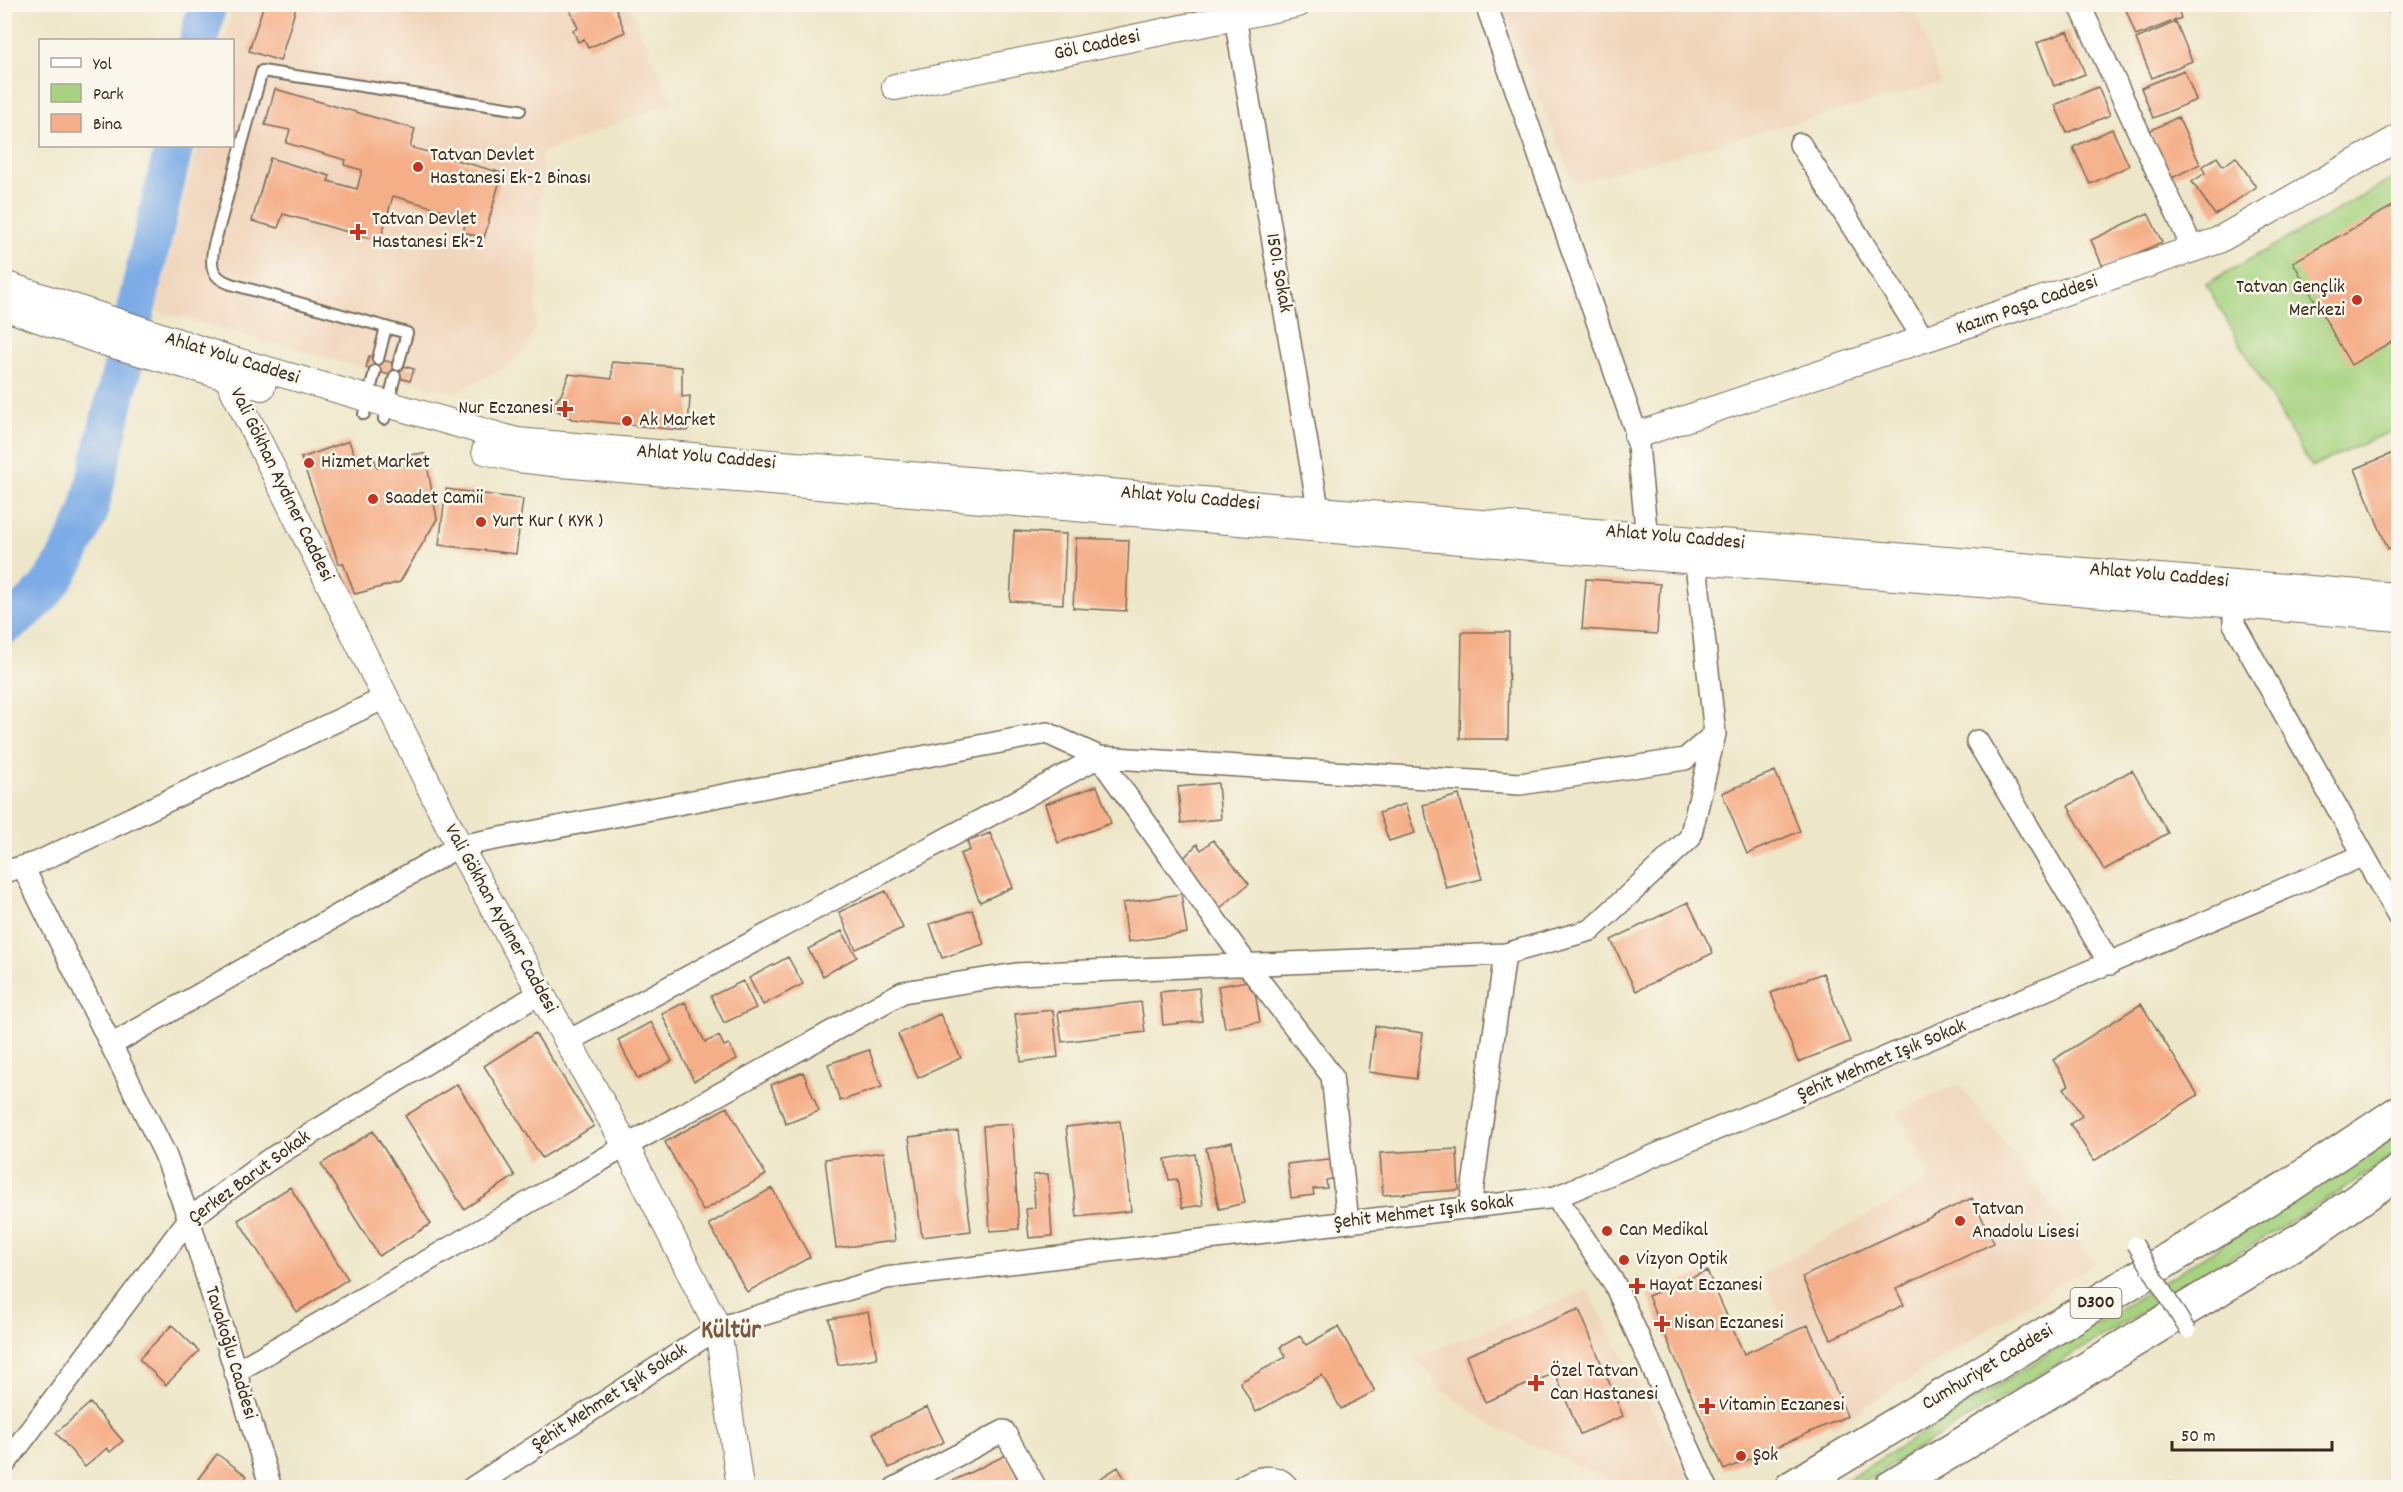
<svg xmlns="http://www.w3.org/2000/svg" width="2403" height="1492" viewBox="0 0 2403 1492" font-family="Dekko,sans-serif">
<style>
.built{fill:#f0d5bc}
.green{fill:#a6d380;stroke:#707e4f;stroke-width:1.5}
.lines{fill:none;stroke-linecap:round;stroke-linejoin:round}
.river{stroke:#7cabe6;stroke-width:39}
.building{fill:#f5af88}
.service-casing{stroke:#796c5a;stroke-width:14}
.minor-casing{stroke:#796c5a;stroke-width:24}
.tertiary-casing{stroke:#796c5a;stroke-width:28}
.trunk-casing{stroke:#796c5a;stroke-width:36}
.service{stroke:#fff;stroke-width:10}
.minor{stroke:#fff;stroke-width:21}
.tertiary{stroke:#fff;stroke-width:26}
.trunk{stroke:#fff;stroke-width:33}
.pedestrian-bridge-casing{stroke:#796c5a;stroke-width:18;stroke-linecap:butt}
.pedestrian-bridge{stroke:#fff;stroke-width:15}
.poi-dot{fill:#c8321e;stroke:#fbf7ec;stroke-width:2}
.labels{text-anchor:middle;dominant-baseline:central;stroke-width:5;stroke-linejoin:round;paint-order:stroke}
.shield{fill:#fbf7ec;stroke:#75685c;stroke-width:1.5}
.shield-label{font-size:18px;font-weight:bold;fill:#3b2a1e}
.street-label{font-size:20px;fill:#3b2a1e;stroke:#fbf7ec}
.poi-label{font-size:20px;fill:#3b2a1e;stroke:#fbf7ec;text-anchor:start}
.district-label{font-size:26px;font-weight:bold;fill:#7c5943;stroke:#fbf7ec}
</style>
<rect width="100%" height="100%" fill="#fbf7ec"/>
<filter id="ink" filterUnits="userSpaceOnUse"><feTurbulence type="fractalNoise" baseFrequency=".0167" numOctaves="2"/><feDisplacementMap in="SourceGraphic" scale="12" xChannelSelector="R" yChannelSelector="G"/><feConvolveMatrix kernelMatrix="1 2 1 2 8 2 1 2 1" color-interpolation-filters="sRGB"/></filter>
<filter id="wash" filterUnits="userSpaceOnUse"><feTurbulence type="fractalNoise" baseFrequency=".008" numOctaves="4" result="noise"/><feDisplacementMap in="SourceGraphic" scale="24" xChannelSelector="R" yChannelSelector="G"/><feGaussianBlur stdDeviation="1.35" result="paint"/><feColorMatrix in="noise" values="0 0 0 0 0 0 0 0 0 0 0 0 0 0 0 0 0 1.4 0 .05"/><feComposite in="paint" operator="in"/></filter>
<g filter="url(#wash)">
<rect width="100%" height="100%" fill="#ede6c8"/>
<!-- built -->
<path class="built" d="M 234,5 L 629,5 L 673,102 L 542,153 L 536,325 L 526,350 L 506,368 L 453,393 L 156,311 L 198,146 L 232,146 L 232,40 L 225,40 Z
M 1503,5 L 1913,5 L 1941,83 L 1574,183 Z
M 1959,1083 L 2094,1263 L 1833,1427 L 1762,1274 L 1932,1180 L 1899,1112 Z
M 1588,1290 L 1692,1487 L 1625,1487 L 1494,1427 L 1446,1392 L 1414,1358 Z"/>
<!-- green -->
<path class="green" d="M 2398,176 L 2398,428 L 2311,467 L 2206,284 Z
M 2398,1135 L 2398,1153 L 2339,1192 L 1855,1487 L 1834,1488 Z"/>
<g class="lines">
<!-- river -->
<path class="river" d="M 199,40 L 207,4
M 4,626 C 51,596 66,562 88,514 L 174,146"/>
</g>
<g id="blocks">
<!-- building -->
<path class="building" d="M 264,4 L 297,4 L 280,61 L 249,51 Z
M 583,4 L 614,4 L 625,32 L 588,48 L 584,39 L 578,42 L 573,30 L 578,28 L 570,10 Z
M 2124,4 L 2176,4 L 2181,18 L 2136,36 Z
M 2176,22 L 2192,61 L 2152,78 L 2136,39 Z
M 2068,31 L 2085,74 L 2054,86 L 2037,43 Z
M 2184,70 L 2196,100 L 2153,118 L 2141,88 Z
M 2098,87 L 2110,115 L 2067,133 L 2055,105 Z
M 275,89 L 415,129 L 410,147 L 502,173 L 484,238 L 463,232 L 467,217 L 393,196 L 380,241 L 283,214 L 278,228 L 252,221 L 270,158 L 330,176 L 328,181 L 357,189 L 362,170 L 344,165 L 346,160 L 286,143 L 290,130 L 265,125 Z
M 2178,117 L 2200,164 L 2172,178 L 2149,131 Z
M 2112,129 L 2129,166 L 2090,184 L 2073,147 Z
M 2217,157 L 2223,166 L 2236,157 L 2256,187 L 2215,215 L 2192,182 L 2205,173 L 2202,167 Z
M 2398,203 L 2398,338 L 2351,365 L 2293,262 Z
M 2148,213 L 2162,242 L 2104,269 L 2091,240 Z
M 369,356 L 414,369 L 410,381 L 366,368 Z
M 612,362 L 682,367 L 682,397 L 690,396 L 688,431 L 572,419 L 551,407 L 561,395 L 569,374 L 612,379 Z
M 349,441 L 357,462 L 373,456 L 377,467 L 394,459 L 395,461 L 414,454 L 425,454 L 437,519 L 400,582 L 355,594 L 343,563 L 339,564 L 301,458 Z
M 2398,451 L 2398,544 L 2388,549 L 2355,469 Z
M 446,489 L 523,499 L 516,554 L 439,545 Z
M 1014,531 L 1066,534 L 1063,604 L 1010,601 Z
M 1076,538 L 1129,540 L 1126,611 L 1073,608 Z
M 1586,579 L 1660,584 L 1657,634 L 1582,629 Z
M 1462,632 L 1509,632 L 1508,739 L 1460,739 Z
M 2132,770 L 2168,833 L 2104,870 L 2068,806 Z
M 1775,771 L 1800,831 L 1747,854 L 1722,793 Z
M 1218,783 L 1221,819 L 1181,823 L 1178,787 Z
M 1097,786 L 1111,823 L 1058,843 L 1045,804 Z
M 1459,795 L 1482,879 L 1446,888 L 1423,805 Z
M 1405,804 L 1415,833 L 1389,841 L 1379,813 Z
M 990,833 L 1013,887 L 980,902 L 960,854 L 970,850 L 967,842 Z
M 1213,840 L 1249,884 L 1219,909 L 1180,862 L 1197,844 L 1201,850 Z
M 886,891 L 903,928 L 856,949 L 839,912 Z
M 1181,894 L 1187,933 L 1128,942 L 1123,903 Z
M 1688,902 L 1713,953 L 1636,991 L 1611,940 Z
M 972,910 L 984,944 L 942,958 L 930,924 Z
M 842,931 L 857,957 L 823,976 L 808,949 Z
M 788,957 L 803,984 L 763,1005 L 749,978 Z
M 1823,973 L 1850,1042 L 1798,1062 L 1771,993 Z
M 1253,980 L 1260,1022 L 1225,1028 L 1218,986 Z
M 743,981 L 756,1008 L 724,1023 L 711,996 Z
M 1199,988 L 1202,1021 L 1163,1025 L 1160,992 Z
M 685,1002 L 705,1042 L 719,1036 L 724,1046 L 729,1044 L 737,1059 L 694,1081 L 662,1014 Z
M 1141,1002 L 1145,1032 L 1062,1042 L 1058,1012 Z
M 2141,1004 L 2198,1095 L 2094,1161 L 2070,1124 L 2082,1116 L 2064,1088 L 2069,1085 L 2053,1060 Z
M 1053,1010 L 1058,1057 L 1021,1062 L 1015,1014 Z
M 940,1014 L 961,1058 L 918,1078 L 898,1034 Z
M 651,1022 L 672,1061 L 638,1079 L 618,1040 Z
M 1375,1026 L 1423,1033 L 1416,1079 L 1369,1072 Z
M 535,1033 L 594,1126 L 542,1158 L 484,1066 Z
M 869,1050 L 882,1087 L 840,1101 L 828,1064 Z
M 803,1072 L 819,1111 L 786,1124 L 771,1085 Z
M 457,1084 L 515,1176 L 464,1209 L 405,1116 Z
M 727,1107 L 766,1175 L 703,1211 L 665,1142 Z
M 1120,1121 L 1131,1211 L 1077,1217 L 1066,1127 Z
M 1012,1124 L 1019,1229 L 990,1231 L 983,1126 Z
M 373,1131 L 431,1224 L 379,1256 L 321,1164 Z
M 958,1131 L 971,1231 L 922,1237 L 909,1137 Z
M 1232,1142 L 1245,1203 L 1219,1209 L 1206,1148 Z
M 1457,1149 L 1459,1190 L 1383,1195 L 1380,1153 Z
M 884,1152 L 895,1241 L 836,1248 L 825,1159 Z
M 1195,1154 L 1203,1205 L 1182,1208 L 1177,1179 L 1169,1180 L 1165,1159 Z
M 1336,1158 L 1338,1178 L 1326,1180 L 1327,1188 L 1313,1189 L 1314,1195 L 1291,1198 L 1287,1164 Z
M 1048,1174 L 1052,1236 L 1029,1238 L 1026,1209 L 1035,1208 L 1033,1175 Z
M 290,1187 L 348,1279 L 297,1312 L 238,1220 Z
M 772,1188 L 810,1257 L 747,1292 L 709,1224 Z
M 1972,1198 L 1994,1243 L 1896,1289 L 1904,1305 L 1831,1339 L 1802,1277 Z
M 1707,1271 L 1744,1354 L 1808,1325 L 1847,1416 L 1724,1470 L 1648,1296 Z
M 1579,1309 L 1623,1416 L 1580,1434 L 1555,1373 L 1485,1402 L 1466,1356 Z
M 868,1312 L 877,1358 L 838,1365 L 829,1319 Z
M 172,1325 L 199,1351 L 166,1385 L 139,1359 Z
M 1338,1327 L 1375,1391 L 1341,1409 L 1322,1375 L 1256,1412 L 1240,1382 L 1286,1357 L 1280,1347 L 1300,1336 L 1306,1345 Z
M 90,1403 L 123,1441 L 110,1452 L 107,1448 L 85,1467 L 56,1433 Z
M 927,1407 L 944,1442 L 889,1468 L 873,1433 Z
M 217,1454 L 247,1476 L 238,1488 L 209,1488 L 198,1479 Z
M 1006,1455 L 1022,1488 L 938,1488 Z
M 1118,1467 L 1130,1488 L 1085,1488 Z
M 2171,1482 L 2174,1488 L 2161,1488 Z"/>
</g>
</g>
<g filter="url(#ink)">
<use href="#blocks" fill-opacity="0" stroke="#796c5a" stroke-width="1.5"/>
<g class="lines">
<!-- service casing -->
<g class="service-casing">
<path id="service" d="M 378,359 L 386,327
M 398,365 L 407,333 L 231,284 C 210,277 210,265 214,245 L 262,71 L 520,110
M 364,414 L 375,371
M 384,419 L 395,376"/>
</g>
<!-- minor casing -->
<g class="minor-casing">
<path id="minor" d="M 1486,4 L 1637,435 L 1648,550
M 2398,4 L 2398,6
M 2080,6 L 2193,249
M 1235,17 L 1321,526
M 1800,144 L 1925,341
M 2234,591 L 2234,624 L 2398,916
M 1977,741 L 2110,964
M 23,867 L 165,1154 L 189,1219 L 271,1488
M 4,872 L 38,862 L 385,698
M 568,1041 L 1099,757 L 1248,966 L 1332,1076 L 1348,1222
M 111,1045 L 459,846 L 1047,733 L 1099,757 L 1520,784 L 1685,759 L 1715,734
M 1556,1197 L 1614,1283 L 1707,1488
M 1470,1208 L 1505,954
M 235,1372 L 626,1146 L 903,992 L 1016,974 L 1505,954 L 1591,930 L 1690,838 L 1715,734 L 1694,546
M 4,1465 L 189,1219 L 267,1161 L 540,993
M 472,1488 L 718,1328 L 886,1278 L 1556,1197 L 2364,855
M 895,1488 L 1004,1431 L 1036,1488
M 1240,1488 C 1254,1477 1278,1471 1288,1488"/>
</g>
<!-- tertiary casing -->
<g class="tertiary-casing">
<path id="tertiary" d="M 895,87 L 1298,4
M 4,284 L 233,360 L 517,441 L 1318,510 L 2398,596
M 4,307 L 103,342 L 262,387
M 230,367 L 227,377 L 459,846 L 626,1146 L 718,1328 L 740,1488
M 1637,435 L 2217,241 L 2398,138
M 485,451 L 518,459 L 561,464 L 1648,557 L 2398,618"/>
</g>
<!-- trunk casing -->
<g class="trunk-casing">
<path id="trunk" d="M 1791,1488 L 2286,1188 L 2398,1113
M 1890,1488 L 2308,1235 L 2398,1172"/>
</g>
<!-- service -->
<use href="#service" class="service"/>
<!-- minor -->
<use href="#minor" class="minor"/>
<!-- tertiary -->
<use href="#tertiary" class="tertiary"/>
<!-- trunk -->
<use href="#trunk" class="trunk"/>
<!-- pedestrian-bridge casing -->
<g class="pedestrian-bridge-casing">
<path id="pedestrian-bridge" d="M 2135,1244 L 2188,1331"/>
</g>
<!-- pedestrian-bridge -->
<use href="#pedestrian-bridge" class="pedestrian-bridge"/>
</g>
</g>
<!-- markers -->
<g class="poi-dot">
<circle cx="418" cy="167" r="6"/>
<path d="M355 223h6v6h6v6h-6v6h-6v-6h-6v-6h6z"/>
<circle cx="2357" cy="300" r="6"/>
<path d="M562 400h6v6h6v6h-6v6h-6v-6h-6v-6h6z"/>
<circle cx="627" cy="421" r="6"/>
<circle cx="309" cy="463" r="6"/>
<circle cx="373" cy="499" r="6"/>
<circle cx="481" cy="522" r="6"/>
<circle cx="1960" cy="1221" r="6"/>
<circle cx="1607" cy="1231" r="6"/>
<circle cx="1624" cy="1260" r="6"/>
<path d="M1634 1277h6v6h6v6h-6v6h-6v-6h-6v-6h6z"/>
<path d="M1659 1315h6v6h6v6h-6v6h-6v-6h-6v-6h6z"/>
<path d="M1533 1374h6v6h6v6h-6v6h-6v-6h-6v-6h6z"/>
<path d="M1704 1397h6v6h6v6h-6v6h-6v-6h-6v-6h6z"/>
<circle cx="1741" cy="1456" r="6"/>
</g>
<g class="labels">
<!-- shield labels -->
<rect class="shield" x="2070.5" y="1288" width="51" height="30" rx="4.5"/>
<g class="shield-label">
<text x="2096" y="1303">D300</text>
</g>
<!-- street labels -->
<g class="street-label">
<text transform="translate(1097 46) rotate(-12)">Göl Caddesi</text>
<text transform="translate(1278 273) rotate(80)">1501. Sokak</text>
<text transform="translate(2027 306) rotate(-19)">Kazım Paşa Caddesi</text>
<text transform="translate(232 359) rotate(17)">Ahlat Yolu Caddesi</text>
<text transform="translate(706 458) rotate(5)">Ahlat Yolu Caddesi</text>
<text transform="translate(281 485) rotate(64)">Vali Gökhan Aydıner Caddesi</text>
<text transform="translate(1190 499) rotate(5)">Ahlat Yolu Caddesi</text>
<text transform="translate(1675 538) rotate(5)">Ahlat Yolu Caddesi</text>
<text transform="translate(2159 576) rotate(5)">Ahlat Yolu Caddesi</text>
<text transform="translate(500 919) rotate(61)">Vali Gökhan Aydıner Caddesi</text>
<text transform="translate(1882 1061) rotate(-23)">Şehit Mehmet Işık Sokak</text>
<text transform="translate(250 1178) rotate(-36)">Çerkez Barut Sokak</text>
<text transform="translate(1424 1213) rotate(-7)">Şehit Mehmet Işık Sokak</text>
<text transform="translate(230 1353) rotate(73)">Tavakoğlu Caddesi</text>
<text transform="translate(1988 1368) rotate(-31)">Cumhuriyet Caddesi</text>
<text transform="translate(610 1398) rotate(-33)">Şehit Mehmet Işık Sokak</text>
</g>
<!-- poi labels -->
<g class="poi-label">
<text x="430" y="156">Tatvan Devlet<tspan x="430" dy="23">Hastanesi Ek-2 Binası</tspan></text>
<text x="372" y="220">Tatvan Devlet<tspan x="372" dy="23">Hastanesi Ek-2</tspan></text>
<text x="2345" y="288" text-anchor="end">Tatvan Gençlik<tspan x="2345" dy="23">Merkezi</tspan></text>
<text x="553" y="409" text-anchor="end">Nur Eczanesi</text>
<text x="639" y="421">Ak Market</text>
<text x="321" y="463">Hizmet Market</text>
<text x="385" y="499">Saadet Camii</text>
<text x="493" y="522">Yurt Kur ( KYK )</text>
<text x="1972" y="1210">Tatvan<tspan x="1972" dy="23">Anadolu Lisesi</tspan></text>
<text x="1619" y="1231">Can Medikal</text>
<text x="1636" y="1260">Vizyon Optik</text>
<text x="1649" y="1286">Hayat Eczanesi</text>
<text x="1674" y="1324">Nisan Eczanesi</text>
<text x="1550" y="1372">Özel Tatvan<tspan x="1550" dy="23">Can Hastanesi</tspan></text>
<text x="1719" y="1406">Vitamin Eczanesi</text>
<text x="1753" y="1456">Şok</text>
</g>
<!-- district labels -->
<g class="district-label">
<text x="731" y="1331">Kültür</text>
</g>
</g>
<!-- margin -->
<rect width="2403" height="1492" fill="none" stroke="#fbf7ec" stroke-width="24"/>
<!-- legend -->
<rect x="39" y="39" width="195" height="108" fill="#fbf7ec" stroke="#aea59a" stroke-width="1.5"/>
<rect x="51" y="58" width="30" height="9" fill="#ffffff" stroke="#aea59a" stroke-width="1.5"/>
<text x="93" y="69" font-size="18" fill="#3b2a1e">Yol</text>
<rect x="51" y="84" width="30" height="18" fill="#a6d380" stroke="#aea59a" stroke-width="1.5"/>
<text x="93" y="99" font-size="18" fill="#3b2a1e">Park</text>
<rect x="51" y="114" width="30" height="18" fill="#f5af88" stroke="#aea59a" stroke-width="1.5"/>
<text x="93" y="129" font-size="18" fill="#3b2a1e">Bina</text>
<!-- scale -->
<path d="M2172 1441v9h160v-9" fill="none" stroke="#3b2a1e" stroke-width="3"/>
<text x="2181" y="1441" font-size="18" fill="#3b2a1e" stroke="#fbf7ec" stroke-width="4.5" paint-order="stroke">50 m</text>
</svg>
